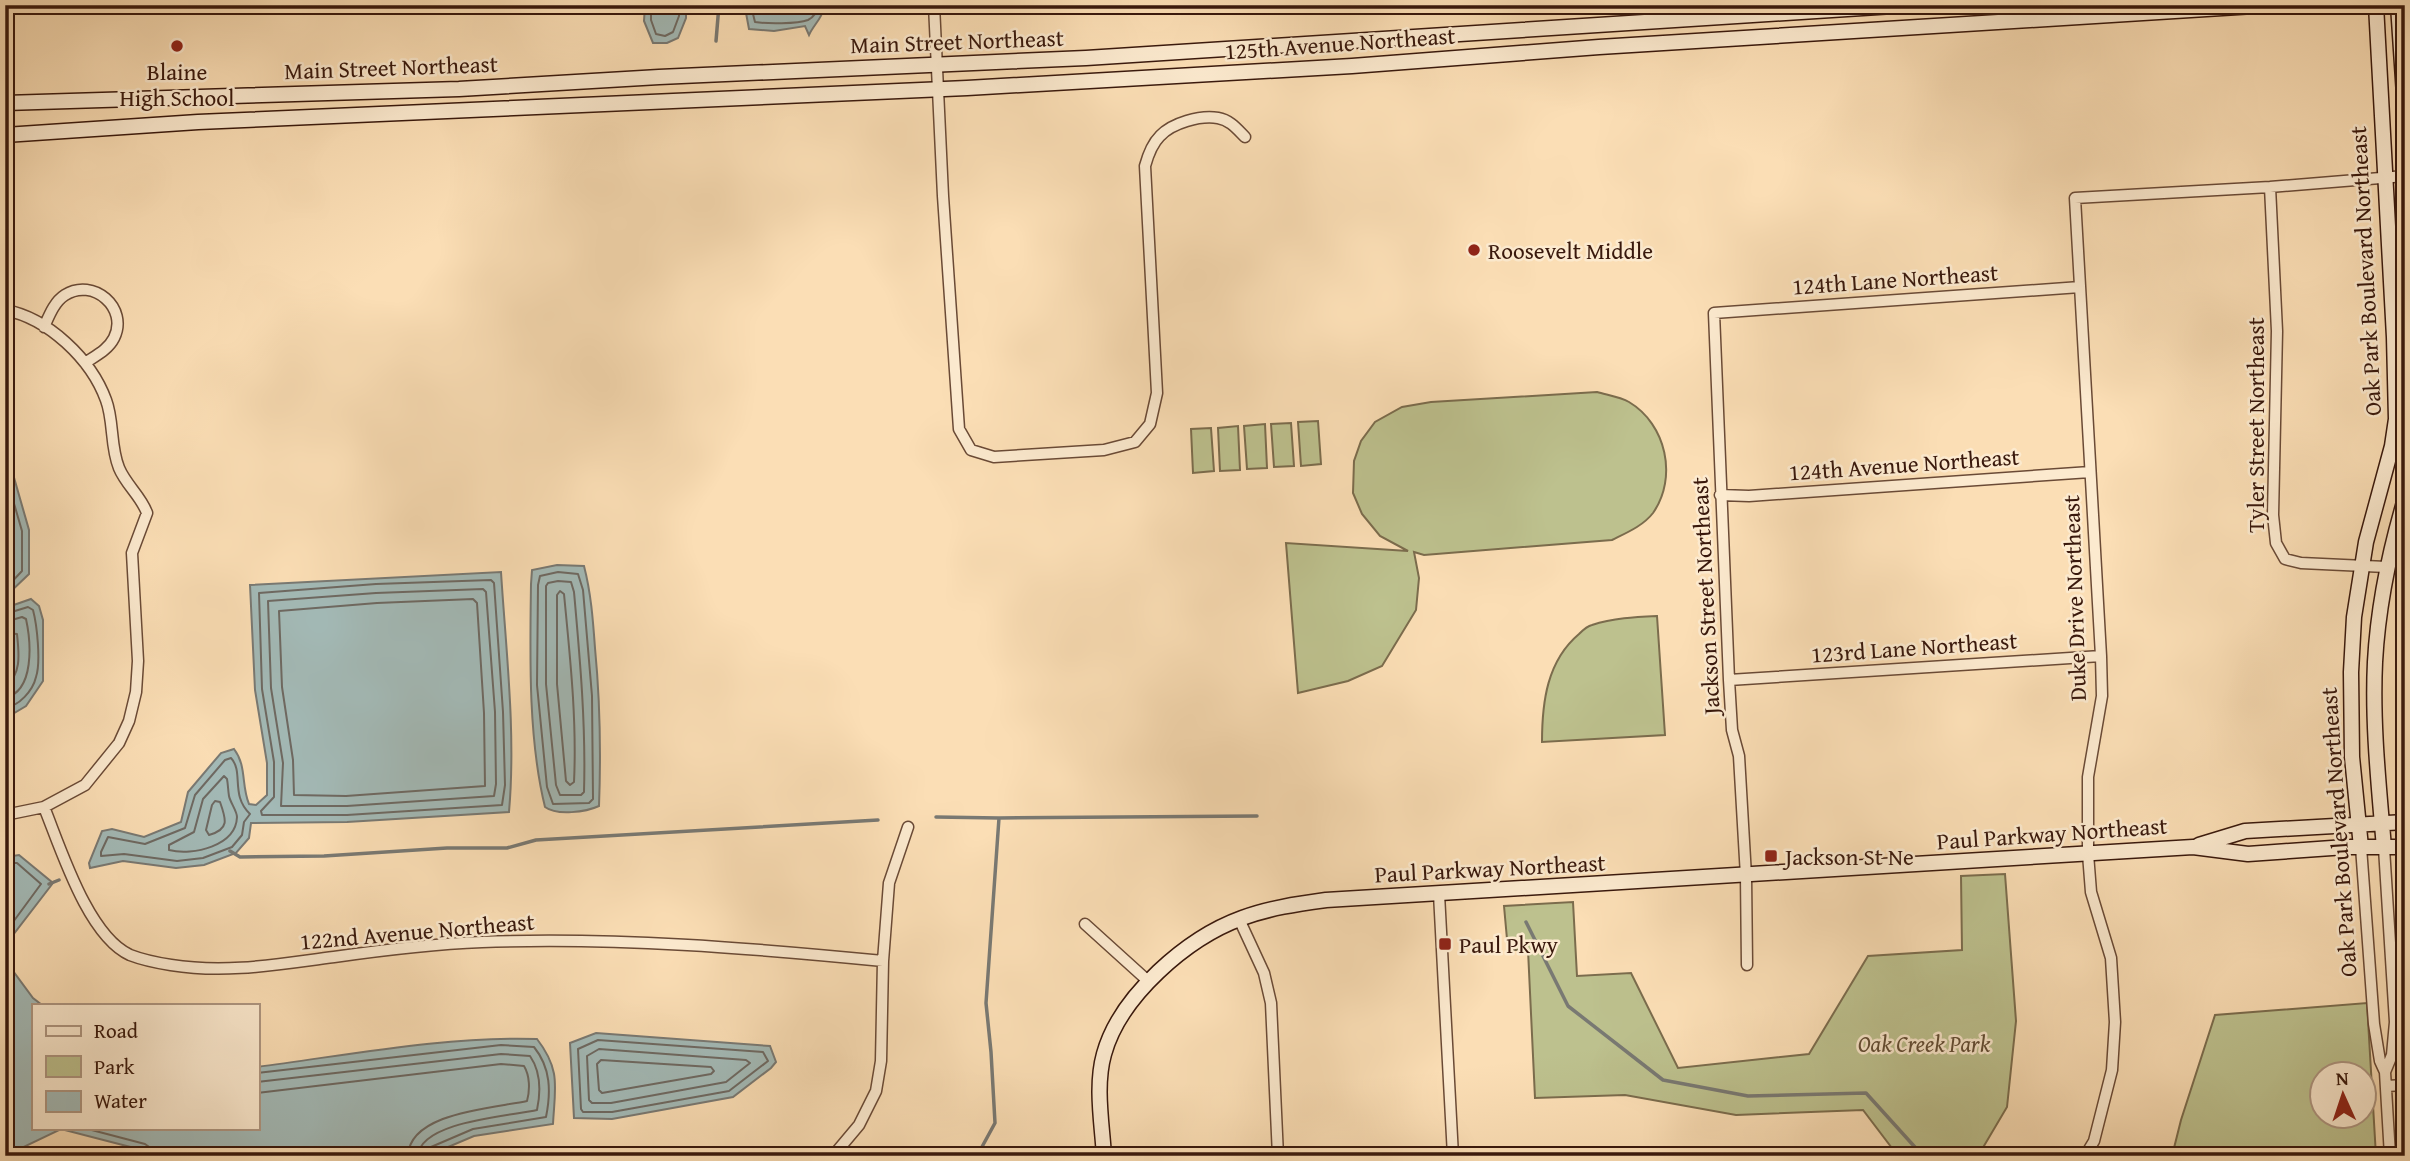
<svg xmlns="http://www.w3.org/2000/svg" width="2410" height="1161" viewBox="0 0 2410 1161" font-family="'Gentium Book Plus',serif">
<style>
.green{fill:#bdc18e;stroke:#7b6c4d;stroke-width:2;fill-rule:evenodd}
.water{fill:#a3bab7;stroke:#797973;stroke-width:2}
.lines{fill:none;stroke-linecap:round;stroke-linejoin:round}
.shore{stroke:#6e6962;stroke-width:2}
.stream{stroke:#797973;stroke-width:3.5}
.street-casing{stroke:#6a4a36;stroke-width:13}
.secondary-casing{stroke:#39180c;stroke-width:17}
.street{stroke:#fceacf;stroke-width:10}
.secondary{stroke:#fceacf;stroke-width:14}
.poi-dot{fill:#8f2418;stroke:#fceacf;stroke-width:2.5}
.labels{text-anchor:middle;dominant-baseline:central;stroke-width:5;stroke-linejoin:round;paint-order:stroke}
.street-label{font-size:23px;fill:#39180c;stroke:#fceacf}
.poi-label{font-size:23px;fill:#39180c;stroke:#fceacf;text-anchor:start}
.park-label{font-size:23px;font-style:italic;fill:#614b33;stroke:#fceacf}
</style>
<rect width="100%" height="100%" fill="#fbdeb5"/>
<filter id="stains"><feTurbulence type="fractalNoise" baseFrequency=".00286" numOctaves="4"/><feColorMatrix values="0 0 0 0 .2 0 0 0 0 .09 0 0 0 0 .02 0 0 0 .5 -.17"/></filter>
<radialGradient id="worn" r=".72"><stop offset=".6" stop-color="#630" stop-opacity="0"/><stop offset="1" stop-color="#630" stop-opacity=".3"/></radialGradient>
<!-- green -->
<path class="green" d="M 1597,392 C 1607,395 1620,397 1629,402 C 1666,424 1678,477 1653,513 C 1643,526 1626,533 1612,540 L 1424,555 L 1414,552 L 1419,578 L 1416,610 L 1382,666 L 1348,681 L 1298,693 L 1286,543 L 1408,551 L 1380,536 L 1362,514 L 1353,493 L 1354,461 L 1361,441 L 1375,422 L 1402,407 L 1431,402 Z
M 1318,421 L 1321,464 L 1301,466 L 1298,422 Z
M 1291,423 L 1294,466 L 1274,467 L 1271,424 Z
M 1265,424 L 1267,468 L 1247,469 L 1244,426 Z
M 1238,426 L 1240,470 L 1220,471 L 1218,428 Z
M 1211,428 L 1214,471 L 1193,473 L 1191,429 Z
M 1657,616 L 1665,735 L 1542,742 C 1542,702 1547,661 1579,634 C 1583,630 1587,626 1592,625 C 1613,618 1635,617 1657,616 Z
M 2005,874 L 2016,1021 L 2007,1107 L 1978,1156 L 1898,1156 L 1863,1110 L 1736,1115 L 1625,1095 L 1535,1098 L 1528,950 L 1508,950 L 1504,906 L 1573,902 L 1577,976 L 1631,973 L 1678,1068 L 1809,1054 L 1868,956 L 1962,950 L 1961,876 Z
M 2367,1003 L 2376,1156 L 2172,1156 L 2181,1120 L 2215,1015 ZM 2322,1074 L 2364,1074 L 2364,1116 L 2322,1116 Z"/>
<!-- water -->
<path class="water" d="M 645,5 L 686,5 L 686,18 L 678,38 L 667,43 L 653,43 L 644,21 Z
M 748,5 L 824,5 C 823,18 814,24 809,35 L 805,26 L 774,31 L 749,29 L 746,13 Z
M 5,420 L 12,423 L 13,474 L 29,530 L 29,574 L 5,597 Z
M 557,565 L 584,566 C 591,593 593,620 595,648 C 600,700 601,753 599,806 C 586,812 557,816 545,807 C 528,738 530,655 531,584 L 532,570 Z
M 501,572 C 506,651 516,733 509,812 L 347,822 L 251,823 L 249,838 L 236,853 L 204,865 L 176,868 L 123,861 L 90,868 L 89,863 L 102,831 L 112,829 L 144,837 L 181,822 L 188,792 L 221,753 L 234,749 C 247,766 241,785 249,804 L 256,805 L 267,795 L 267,763 L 255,690 L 250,585 Z
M 31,599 L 39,606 L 43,620 L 43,681 L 26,706 L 11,715 L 5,713 L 5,608 Z
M 19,855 L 53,883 L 10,939 L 5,960 L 33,998 L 42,1005 L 33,1005 L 33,1128 L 257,1128 L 257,1067 C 349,1055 444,1036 537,1039 C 561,1070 555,1087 553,1124 L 474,1136 L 427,1156 L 150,1156 L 142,1150 L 61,1129 L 5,1156 L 5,857 Z
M 596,1033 L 770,1046 L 776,1062 L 771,1068 L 733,1097 L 612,1119 L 574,1118 L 570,1043 Z"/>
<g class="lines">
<!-- shore -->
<path class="shore" d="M 651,5 L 651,20 L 656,34 L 665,36 L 673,32 L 679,16 L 679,5
M 754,5 L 753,14 L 755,22 C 767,24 797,24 808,20 C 814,17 817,11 817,5
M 5,466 L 6,476 L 22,531 L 22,571 L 5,589
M 5,505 L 13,533 L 13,567 L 5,576
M 558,572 L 578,574 L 583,590 L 592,696 L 593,799 L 589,803 L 553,804 L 547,787 L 537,685 L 538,585 L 540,576 Z
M 491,580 L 494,583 L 503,712 L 505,785 L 502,805 L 347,815 L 262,815 L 261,811 L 274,797 L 274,762 L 262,689 L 259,593 L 376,584 Z
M 558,581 L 571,582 L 574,592 C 580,659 586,725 584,792 L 581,795 L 560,795 L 556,785 L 546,684 L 546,586 L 548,583 Z
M 483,589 L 486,592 L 495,712 L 496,784 L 494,796 L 347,806 L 281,806 L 283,763 L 271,688 L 268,601 L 376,593 Z
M 560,591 L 564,594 C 570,657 577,719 574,782 L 570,785 L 566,781 L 557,684 L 557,595 Z
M 473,599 L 477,603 L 484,713 L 485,786 L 346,796 L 294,795 L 293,760 L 282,687 L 279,611 L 377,603 Z
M 5,614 L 28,607 L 33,610 C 37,625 41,662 36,677 C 33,690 19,707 5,707
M 5,622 L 22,617 L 26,619 C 31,642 35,691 5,698
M 5,633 L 17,634 C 19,654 22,673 5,688
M 231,758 C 244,772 230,795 250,814 L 244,822 L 242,835 L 232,847 L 203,858 L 177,861 L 124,854 L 101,856 L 101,852 L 108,837 L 145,844 L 185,828 L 195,795 L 225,760 Z
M 224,776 L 227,779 C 228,784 228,790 229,796 C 230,802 237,811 237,817 C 236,846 193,856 169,850 L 169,845 L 194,832 L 203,799 Z
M 215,801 L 220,802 C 226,819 230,829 209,835 L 206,830 L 212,805 Z
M 5,863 L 17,863 L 41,884 L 5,933
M 598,1040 L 763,1052 L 768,1061 L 729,1091 L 612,1112 L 583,1112 L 581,1109 L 578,1049 Z
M 599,1049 L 746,1060 L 750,1063 L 726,1082 L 611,1103 L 592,1103 L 589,1100 L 587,1056 Z
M 601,1060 L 711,1067 L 714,1071 L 711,1074 L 602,1093 L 599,1090 L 597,1064 Z
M 257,1073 L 501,1045 L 534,1047 C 551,1068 551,1092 546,1117 L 473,1129 L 431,1147 L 427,1156
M 257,1082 L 501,1054 L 530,1056 C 541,1072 541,1091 537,1110 C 511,1116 420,1121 418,1156
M 257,1093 L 501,1064 L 524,1066 C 530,1076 530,1090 527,1101 C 495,1108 409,1112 408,1156
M 84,1128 L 145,1144 L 152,1149 L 153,1156"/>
<!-- stream -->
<path class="stream" d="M 716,41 L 719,5
M 936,817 L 999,818 L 1257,816
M 230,851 L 240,857 L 324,856 L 447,848 L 507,848 L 536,840 L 878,820
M 49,884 L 59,880
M 1526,922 L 1568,1006 L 1663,1080 L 1748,1096 L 1866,1093 L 1923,1156
M 977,1156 L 995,1123 L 991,1052 L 986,1003 L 999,818"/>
<!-- street casing -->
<g class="street-casing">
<path id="street" d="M 934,5 L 943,196 L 959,429 L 971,450 L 994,457 L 1104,450 L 1135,442 L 1150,424 L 1157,393 L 1145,166 C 1148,155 1152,144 1160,136 C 1172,123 1200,115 1218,118 C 1230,120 1237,129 1245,137
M 2270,187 L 2277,331 L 2273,515 L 2276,543 L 2285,559 L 2301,563 L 2386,567
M 5,310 C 48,318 91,359 106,400 C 114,421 110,446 119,468 C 126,485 141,496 147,513 L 132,553 L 138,661 L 136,692 L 129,721 L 119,743 L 85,785 L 44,807 L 5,815
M 44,327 C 49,316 54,302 65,295 C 93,277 129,308 114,338 C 108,350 95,356 85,363
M 1720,495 L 1749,496 L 2090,472
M 1729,680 L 2101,656
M 44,807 C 61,849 88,936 130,955 C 143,960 158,963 171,965 C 227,974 279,964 334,957 C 383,950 433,944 482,942 C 616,937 750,948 883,961
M 2361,847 L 2374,1024 L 2380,1061 L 2385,1072
M 2384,848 L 2395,1022 L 2392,1055 L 2385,1072 L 2390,1156
M 1439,894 L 1453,1156
M 1239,919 L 1264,973 L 1271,1003 L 1278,1156
M 1085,924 L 1148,981
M 1747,965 L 1746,876 L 1739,756 L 1732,730 L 1729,680 L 1714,313 L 2080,287
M 2386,1086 L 2405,1085
M 833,1156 L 859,1125 L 876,1091 L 881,1061 L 883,961 L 889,883 L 908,827
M 2085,1156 L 2094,1141 L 2112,1070 L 2115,1022 L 2111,958 L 2091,892 L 2088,854 L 2088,777 L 2102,696 L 2101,656 L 2075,198 L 2270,187 L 2405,176"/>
</g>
<!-- secondary casing -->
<g class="secondary-casing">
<path id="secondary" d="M 2398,5 L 2405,110
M 5,103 L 459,89 L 659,77 L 1086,58 L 1909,5
M 5,135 L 198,122 L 967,88 L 1352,66 L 1599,47 L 2270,5
M 2199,845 L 2245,831 L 2405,822
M 2361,847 L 2352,757 L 2351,672 L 2354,617 L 2366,542 L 2392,446 L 2396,419 L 2394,337 L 2376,5
M 2384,848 C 2379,787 2372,724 2375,662 C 2378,606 2389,553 2405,499
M 1104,1156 C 1102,1123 1095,1086 1104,1054 C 1120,996 1187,938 1242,918 C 1269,908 1297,904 1326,900 L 2193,847 L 2248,854 L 2346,847 L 2405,847"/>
</g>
<!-- street -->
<use href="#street" class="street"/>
<!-- secondary -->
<use href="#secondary" class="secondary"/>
</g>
<!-- markers -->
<g class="poi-dot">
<circle cx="177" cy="46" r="7"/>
<circle cx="1474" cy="250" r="7"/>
<rect x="1764" y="849" width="14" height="14" rx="3.5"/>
<rect x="1438" y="937" width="14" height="14" rx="3.5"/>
</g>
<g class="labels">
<!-- street labels -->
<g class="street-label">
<text transform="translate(957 41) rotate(-2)">Main Street Northeast</text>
<text transform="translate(1340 43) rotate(-4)">125th Avenue Northeast</text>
<text transform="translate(391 67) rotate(-2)">Main Street Northeast</text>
<text transform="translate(2365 271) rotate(-93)">Oak Park Boulevard Northeast</text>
<text transform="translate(1895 279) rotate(-4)">124th Lane Northeast</text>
<text transform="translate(2255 425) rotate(-90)">Tyler Street Northeast</text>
<text transform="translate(1904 464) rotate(-4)">124th Avenue Northeast</text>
<text transform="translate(1705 596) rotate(-93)">Jackson Street Northeast</text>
<text transform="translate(2074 598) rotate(-92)">Duke Drive Northeast</text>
<text transform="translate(1914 647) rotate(-4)">123rd Lane Northeast</text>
<text transform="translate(2338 832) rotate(-94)">Oak Park Boulevard Northeast</text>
<text transform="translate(2052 833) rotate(-4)">Paul Parkway Northeast</text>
<text transform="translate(1490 868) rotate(-3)">Paul Parkway Northeast</text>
<text transform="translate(417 931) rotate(-5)">122nd Avenue Northeast</text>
</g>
<!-- poi labels -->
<g class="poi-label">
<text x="177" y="71" text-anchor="middle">Blaine<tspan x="177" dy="26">High School</tspan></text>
<text x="1488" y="250">Roosevelt Middle</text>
<text x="1785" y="856">Jackson St Ne</text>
<text x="1459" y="944">Paul Pkwy</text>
</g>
<!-- park labels -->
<g class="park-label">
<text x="1924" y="1043">Oak Creek Park</text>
</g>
</g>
<!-- margin -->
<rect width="2410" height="1161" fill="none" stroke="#fbdeb5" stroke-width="28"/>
<rect x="7" y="7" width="2396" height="1147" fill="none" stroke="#39180c" stroke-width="3.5"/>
<rect x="14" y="14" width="2382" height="1133" fill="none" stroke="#39180c" stroke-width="2"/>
<!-- legend -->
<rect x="32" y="1004" width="228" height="126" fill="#fceacf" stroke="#ae9681" stroke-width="2"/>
<rect x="46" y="1026" width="35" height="10" fill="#fceacf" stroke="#ae9681" stroke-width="2"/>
<text x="94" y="1038" font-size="21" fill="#39180c">Road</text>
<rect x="46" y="1056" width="35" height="21" fill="#bdc18e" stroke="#ae9681" stroke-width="2"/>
<text x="94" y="1074" font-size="21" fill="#39180c">Park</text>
<rect x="46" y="1091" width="35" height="21" fill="#a3bab7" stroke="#ae9681" stroke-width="2"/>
<text x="94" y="1108" font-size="21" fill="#39180c">Water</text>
<!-- north arrow -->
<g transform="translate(2343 1095) rotate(357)"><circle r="33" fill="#fceacf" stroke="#ae9681" stroke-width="2"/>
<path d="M0-5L12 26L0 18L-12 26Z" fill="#8f2418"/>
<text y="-10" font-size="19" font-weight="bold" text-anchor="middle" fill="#39180c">N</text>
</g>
<rect width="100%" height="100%" filter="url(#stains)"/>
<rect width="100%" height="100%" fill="url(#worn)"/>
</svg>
